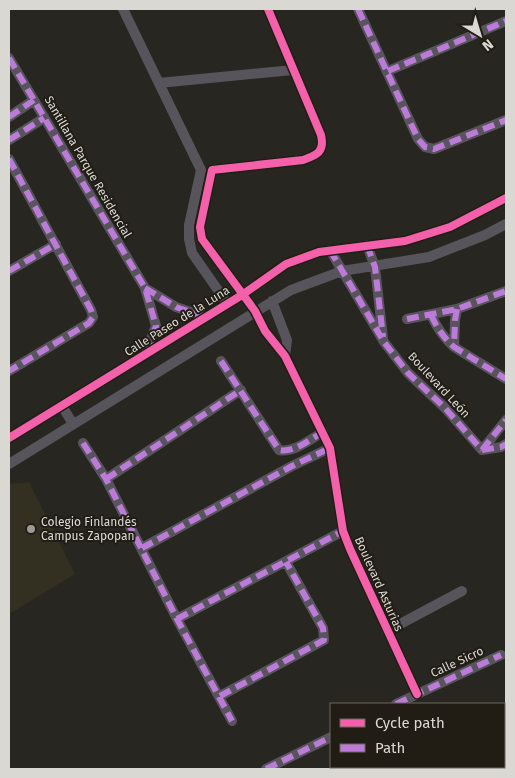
<svg xmlns="http://www.w3.org/2000/svg" width="515" height="778" viewBox="0 0 515 778" font-family="'Fira Sans',sans-serif">
<style>
.built{fill:#332f21}
.lines{fill:none;stroke-linecap:round;stroke-linejoin:round}
.street{stroke:#57545c;stroke-width:10}
.quiet{stroke:#bd7bd9;stroke-width:6;stroke-dasharray:12 6;stroke-linecap:butt}
.cycleway-casing{stroke:#211d15;stroke-width:11}
.cycleway{stroke:#f560ab;stroke-width:8}
.poi-dot{fill:#9b9a94;stroke:#211d15;stroke-width:2}
.labels{text-anchor:middle;dominant-baseline:central;stroke-width:4;stroke-linejoin:round;paint-order:stroke}
.street-label{font-size:12px;fill:#dad8d2;stroke:#211d15}
.poi-label{font-size:12px;fill:#dad8d2;stroke:#211d15;text-anchor:start}
</style>
<rect width="100%" height="100%" fill="#272621"/>
<!-- built -->
<path class="built" d="M 29,482 L 75,574 L 9,614 L 9,484 Z"/>
<g class="lines">
<!-- street -->
<path class="street" d="M 123,9 L 201,170 L 189,225 L 189,239 L 192,253 L 227,303
M 268,9 L 321,135 C 325,152 317,155 303,160 L 212,170 L 200,227 L 202,239 L 255,311 L 265,331 L 285,356 L 330,448 L 343,531 L 350,549 L 417,694
M 358,9 L 418,139 L 425,147 L 434,149 L 506,120
M 9,58 L 145,288 L 156,326 L 145,354
M 388,71 L 506,21
M 159,83 L 293,70
M 9,117 L 34,100
M 9,140 L 44,118
M 9,159 L 91,310 L 93,317 L 89,323 L 9,371
M 367,245 L 375,267 L 383,338
M 330,250 L 384,342 L 408,373 L 445,408 L 482,450
M 9,271 L 56,244
M 145,288 L 176,307 L 205,317
M 272,301 L 287,340 L 285,356
M 457,309 L 455,320 L 454,347 L 506,379
M 431,315 C 437,328 444,338 454,347
M 407,319 L 457,309 L 506,291
M 221,361 L 279,450 C 294,453 309,440 323,432
M 62,406 L 73,424
M 9,438 L 242,295 L 286,264 L 319,252 L 405,241 L 450,227 L 506,198
M 83,443 L 106,479 L 177,619 L 232,721
M 482,450 L 506,420
M 482,450 L 501,447 L 506,444
M 9,464 L 291,290 L 342,271 L 429,257 L 485,235 L 506,224
M 106,479 L 241,390
M 142,548 L 292,466 L 330,448
M 177,619 L 343,531
M 387,631 L 462,591
M 220,696 L 324,640 L 323,628 L 286,562
M 396,704 L 501,655
M 504,741 L 506,740
M 266,769 L 331,737
M 453,769 L 457,767"/>
<!-- quiet -->
<path class="quiet" d="M 358,9 L 418,139 L 425,147 L 434,149 L 506,120
M 9,58 L 145,288 L 156,326 L 146,352
M 388,71 L 506,21
M 9,117 L 34,100
M 9,140 L 44,118
M 9,159 L 91,310 L 93,317 L 89,323 L 9,371
M 367,245 L 375,267 L 383,337
M 330,250 L 384,342 L 408,373 L 445,408 L 482,450
M 9,271 L 56,244
M 145,288 L 176,307 L 205,317
M 457,309 L 455,320 L 454,347 L 506,379
M 431,315 C 437,328 444,338 454,347
M 407,319 L 457,309 L 506,291
M 221,361 L 279,450 C 294,453 309,440 323,432
M 83,443 L 106,479 L 177,619 L 232,721
M 482,450 L 506,420
M 482,450 L 501,447 L 506,444
M 106,479 L 241,390
M 142,548 L 292,466 L 330,448
M 177,619 L 343,531
M 220,696 L 324,640 L 323,628 L 286,562
M 396,704 L 501,655
M 266,769 L 331,737"/>
<!-- cycleway casing -->
<g class="cycleway-casing">
<path id="cycleway" d="M 268,9 L 321,135 C 325,152 317,155 303,160 L 212,170 L 200,227 L 202,239 L 255,311 L 265,331 L 285,356 L 330,448 L 343,531 L 350,549 L 417,694
M 9,438 L 242,295 L 286,264 L 319,252 L 405,241 L 450,227 L 506,198"/>
</g>
<!-- cycleway -->
<use href="#cycleway" class="cycleway"/>
</g>
<!-- markers -->
<circle class="poi-dot" cx="31" cy="529" r="5"/>
<g class="labels">
<!-- street labels -->
<g class="street-label">
<text transform="translate(88 167) rotate(60)">Santillana Parque Residencial</text>
<text transform="translate(177 321) rotate(-32)">Calle Paseo de la Luna</text>
<text transform="translate(439 385) rotate(47)">Boulevard León</text>
<text transform="translate(379 584) rotate(66)">Boulevard Asturias</text>
<text transform="translate(457 662) rotate(-25)">Calle Sicro</text>
</g>
<!-- poi labels -->
<g class="poi-label">
<text x="41" y="522">Colegio Finlandés<tspan x="41" dy="14">Campus Zapopan</tspan></text>
</g>
</g>
<!-- border -->
<rect width="515" height="778" fill="none" stroke="#dad8d2" stroke-width="20"/>
<!-- legend -->
<rect x="330" y="703" width="175" height="65" fill="#211d15" stroke="#6b6861"/>
<rect x="340" y="719" width="25" height="8" fill="#f560ab" stroke="#6b6861"/>
<text x="375" y="728" font-size="15" fill="#dad8d2">Cycle path</text>
<rect x="340" y="744" width="25" height="8" fill="#bd7bd9" stroke="#6b6861"/>
<text x="375" y="753" font-size="15" fill="#dad8d2">Path</text>
<!-- north arrow -->
<g transform="translate(480 35) rotate(142)" stroke="#211d15" stroke-width="4" paint-order="stroke">
<path d="M0-4L9 19L0 12L-9 19Z" fill="#dad8d2"/>
<text y="-8" font-size="14" font-weight="bold" text-anchor="middle" fill="#dad8d2">N</text>
</g>
</svg>
